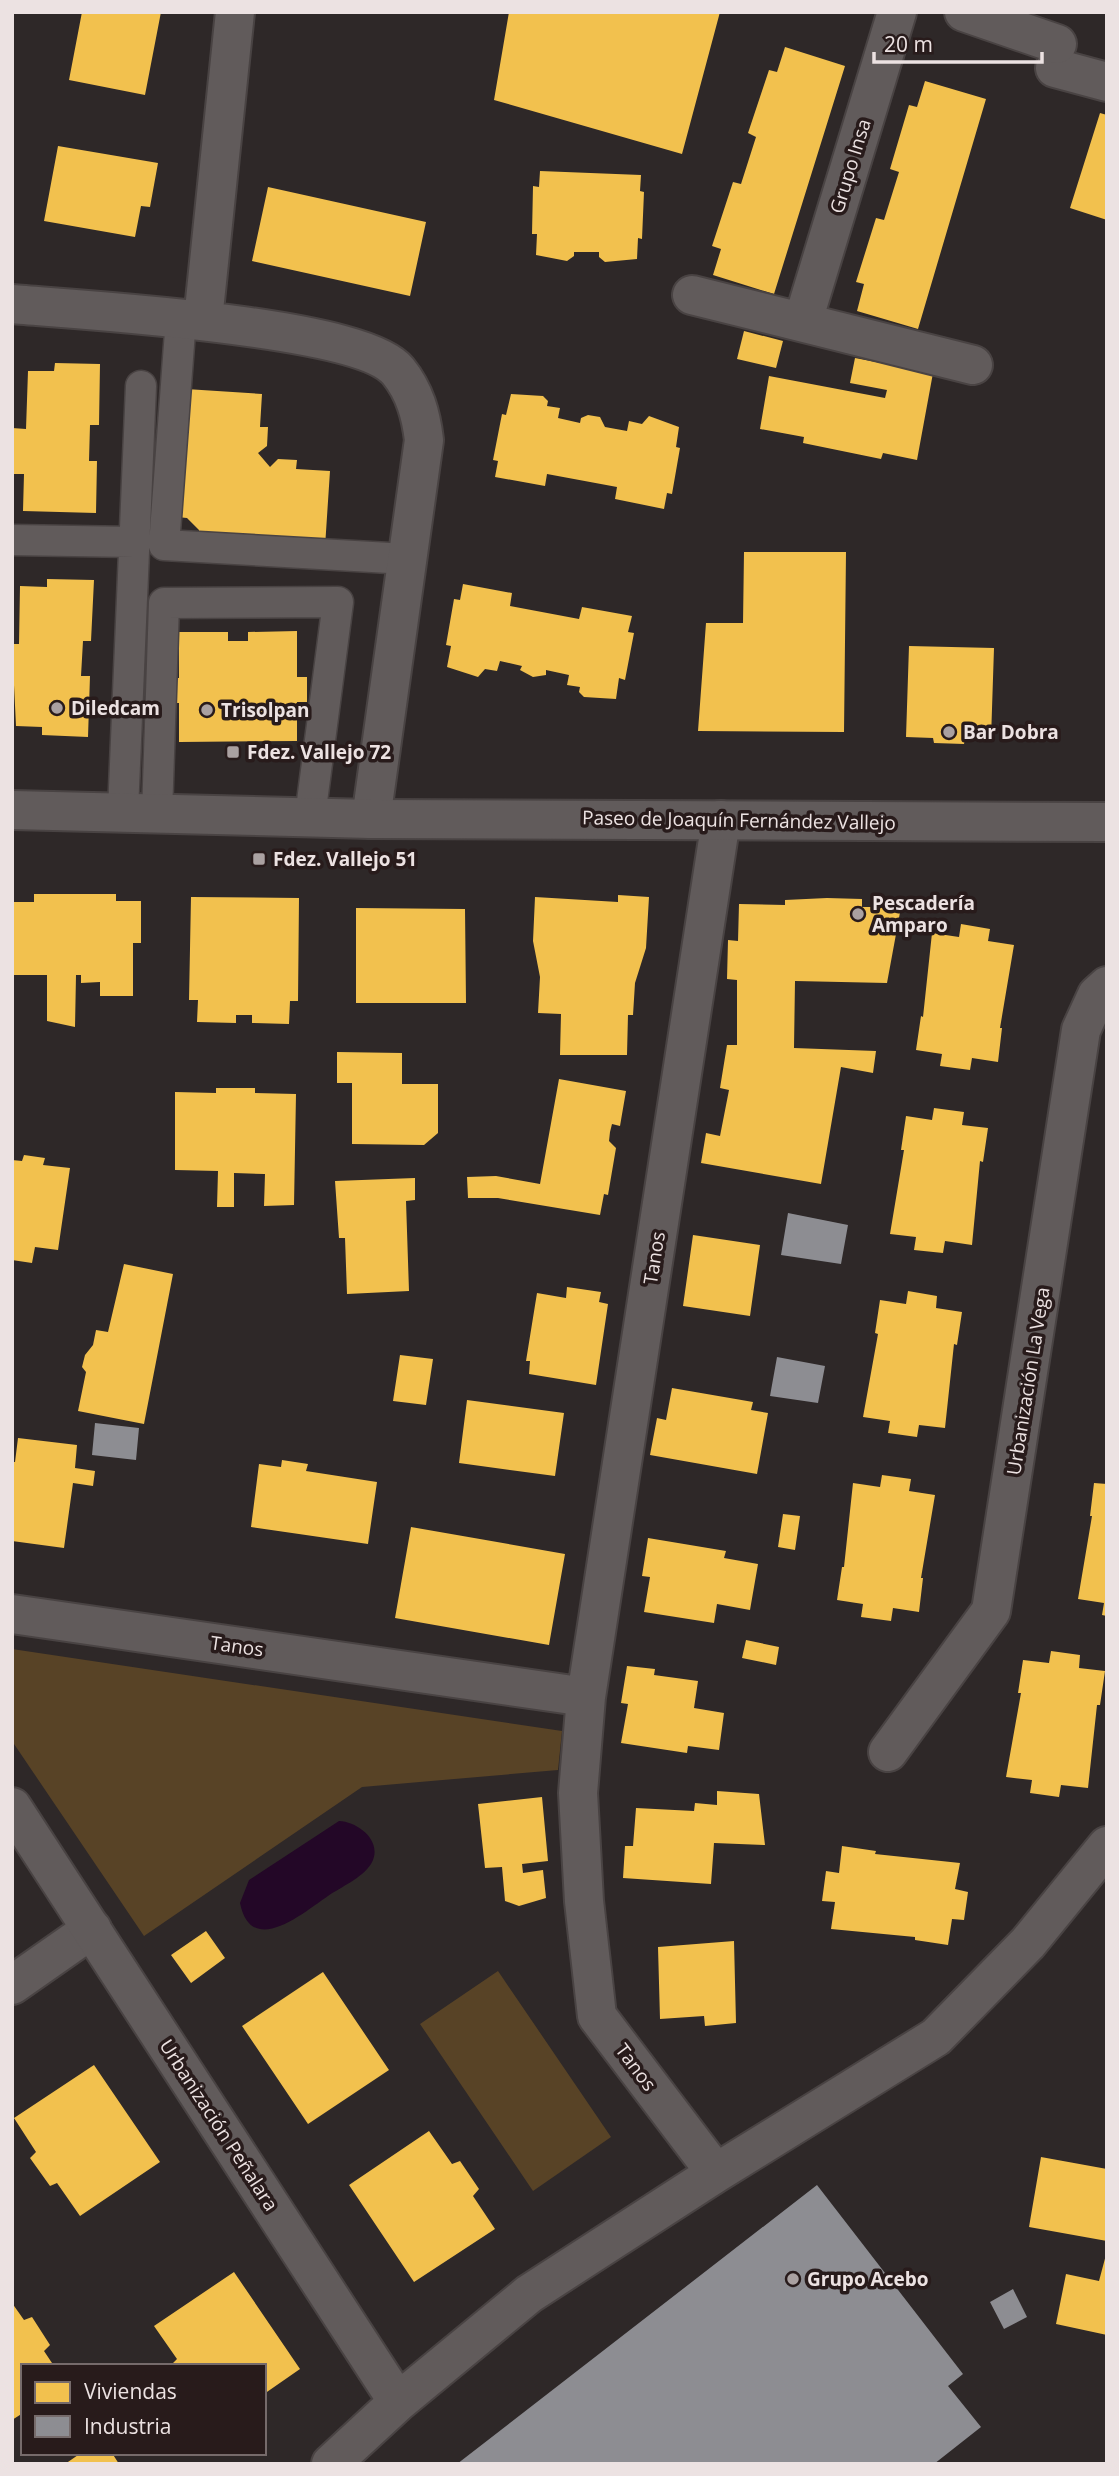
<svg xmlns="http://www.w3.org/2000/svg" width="1119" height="2476" viewBox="0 0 1119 2476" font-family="'Open Sans',sans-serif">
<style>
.green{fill:#584326}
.water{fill:#230727}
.homes{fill:#f2c14e}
.industry{fill:#8d8d92}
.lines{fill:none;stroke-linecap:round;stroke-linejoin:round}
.service-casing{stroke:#494343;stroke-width:33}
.pedestrian-casing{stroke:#494343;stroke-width:42}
.minor-casing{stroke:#494343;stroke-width:42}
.tertiary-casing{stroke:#494343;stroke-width:42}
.service{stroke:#615b5b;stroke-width:30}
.pedestrian{stroke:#615b5b;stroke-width:38}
.minor{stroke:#615b5b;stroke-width:38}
.tertiary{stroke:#615b5b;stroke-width:38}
.poi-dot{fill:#aaa1a1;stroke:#281b1b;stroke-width:2.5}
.labels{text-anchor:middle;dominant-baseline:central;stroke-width:7;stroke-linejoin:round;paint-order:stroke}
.street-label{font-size:19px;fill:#ece2e2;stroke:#281b1b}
.poi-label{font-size:19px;font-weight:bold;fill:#ece2e2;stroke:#281b1b;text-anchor:start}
</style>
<rect width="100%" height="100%" fill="#2e2828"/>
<!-- green -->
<path class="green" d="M 12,1649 L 562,1731 L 558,1770 L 362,1787 L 144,1936 L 12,1741 Z
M 498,1971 L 611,2137 L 533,2191 L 420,2024 Z"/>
<!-- water -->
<path class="water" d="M 339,1821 C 359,1822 384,1842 371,1864 C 362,1878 341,1887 328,1896 C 303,1913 251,1958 240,1903 L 249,1880 Z"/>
<!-- homes -->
<path class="homes" d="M 82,12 L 161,12 L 145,95 L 69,80 Z
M 509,12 L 720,12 L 682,154 L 494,100 Z
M 785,47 L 845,66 L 774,294 L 713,275 L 721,249 L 712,246 L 733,182 L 741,184 L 756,137 L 748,133 L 769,70 L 777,72 Z
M 925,81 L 986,99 L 918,329 L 857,311 L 864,284 L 856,282 L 876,218 L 884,220 L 899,172 L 890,169 L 909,105 L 917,107 Z
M 1100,113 L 1107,115 L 1107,220 L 1070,208 Z
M 58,146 L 158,163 L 150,207 L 141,206 L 135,237 L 44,221 Z
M 540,171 L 641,175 L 640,191 L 644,192 L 642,239 L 638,238 L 637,259 L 605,262 L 599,257 L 599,252 L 574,252 L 574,256 L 567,261 L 536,255 L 537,234 L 532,234 L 533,186 L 539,187 Z
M 268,187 L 426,222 L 410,296 L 252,261 Z
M 744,331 L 783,341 L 776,368 L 737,359 Z
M 855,358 L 933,373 L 917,460 L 883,453 L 881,459 L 803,443 L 804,437 L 760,429 L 769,376 L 885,398 L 887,390 L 850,383 Z
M 55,363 L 100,364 L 99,425 L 90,425 L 89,461 L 97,461 L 96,513 L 23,511 L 24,474 L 12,474 L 12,428 L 26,429 L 28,371 L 54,371 Z
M 186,389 L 262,394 L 260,427 L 268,427 L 267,446 L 258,453 L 270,467 L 278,459 L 297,460 L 296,469 L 330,471 L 325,547 L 199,539 L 199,530 L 187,518 L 177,517 Z
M 511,394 L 543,396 L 548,401 L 547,406 L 560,408 L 558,418 L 580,423 L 581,418 L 588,415 L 600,417 L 605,427 L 627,431 L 629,421 L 642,424 L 649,416 L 679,427 L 676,447 L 680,448 L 672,494 L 667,493 L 664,509 L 615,499 L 617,487 L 547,474 L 545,486 L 495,477 L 498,461 L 493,460 L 502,414 L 506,415 Z
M 744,552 L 846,552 L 844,732 L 698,731 L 706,623 L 743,623 Z
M 47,579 L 94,580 L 91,641 L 83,641 L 81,676 L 90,676 L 88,737 L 42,735 L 42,727 L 16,726 L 12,644 L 19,644 L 20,586 L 47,587 Z
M 463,584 L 512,593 L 510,606 L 579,619 L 582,607 L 632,616 L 628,632 L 634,633 L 625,680 L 619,678 L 616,699 L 584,697 L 579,692 L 580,687 L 567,685 L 569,675 L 546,670 L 546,675 L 533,677 L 520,670 L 522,666 L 500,661 L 497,671 L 485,669 L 478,677 L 447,667 L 451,646 L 446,645 L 454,599 L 460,600 Z
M 297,631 L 297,677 L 307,677 L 307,702 L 297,702 L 297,741 L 179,742 L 179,703 L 169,703 L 169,678 L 179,678 L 179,632 L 228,632 L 228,641 L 248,641 L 248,632 Z
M 909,646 L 994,648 L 991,739 L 965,739 L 964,744 L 934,743 L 933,738 L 906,737 Z
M 34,894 L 116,894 L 116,901 L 141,901 L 141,943 L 133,943 L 133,996 L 100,996 L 100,982 L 81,983 L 81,975 L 76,975 L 75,1027 L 47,1021 L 47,975 L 14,975 L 14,902 L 34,902 Z
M 618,895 L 649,897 L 646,948 L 635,983 L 633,1015 L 628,1015 L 627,1055 L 560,1055 L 561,1014 L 538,1013 L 540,977 L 533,941 L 535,897 L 618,902 Z
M 191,897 L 299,898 L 298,1001 L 290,1001 L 289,1024 L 252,1023 L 252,1015 L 236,1015 L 236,1023 L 197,1022 L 198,1000 L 189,1000 Z
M 827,898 L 862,899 L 862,907 L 901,907 L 887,983 L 795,981 L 794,1048 L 876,1051 L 873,1073 L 841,1067 L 821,1184 L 701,1163 L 706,1133 L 720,1136 L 729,1090 L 720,1088 L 727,1045 L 737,1045 L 737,980 L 727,979 L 728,940 L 738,941 L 739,904 L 785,905 L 785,900 Z
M 356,908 L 465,909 L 466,1003 L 356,1003 Z
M 961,924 L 990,929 L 988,941 L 1014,945 L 1000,1028 L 1002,1028 L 998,1062 L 972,1058 L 970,1070 L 940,1066 L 942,1054 L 916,1050 L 921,1016 L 923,1017 L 932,933 L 959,937 Z
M 337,1052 L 402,1053 L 402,1084 L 438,1084 L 438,1133 L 424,1145 L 352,1144 L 352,1083 L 337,1083 Z
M 559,1079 L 626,1091 L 620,1126 L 612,1124 L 610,1132 L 609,1141 L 616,1148 L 608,1195 L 604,1194 L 600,1215 L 498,1198 L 468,1198 L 467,1177 L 496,1176 L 540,1184 Z
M 216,1088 L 255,1088 L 255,1093 L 296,1094 L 294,1205 L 264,1206 L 265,1174 L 234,1173 L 234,1207 L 217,1207 L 218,1171 L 175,1170 L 175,1092 L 216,1093 Z
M 934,1108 L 964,1112 L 962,1125 L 988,1128 L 983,1162 L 980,1161 L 972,1245 L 945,1241 L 943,1253 L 914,1250 L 916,1237 L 890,1234 L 904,1150 L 901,1150 L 906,1116 L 932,1120 Z
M 24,1155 L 45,1158 L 43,1165 L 70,1168 L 58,1250 L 35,1247 L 32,1263 L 12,1260 L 12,1160 L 22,1161 Z
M 415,1178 L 415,1200 L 406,1201 L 409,1291 L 347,1294 L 345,1238 L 339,1238 L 335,1181 Z
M 693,1235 L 760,1245 L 750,1316 L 683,1306 Z
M 124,1264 L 173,1274 L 144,1424 L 78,1411 L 86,1372 L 82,1367 L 85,1355 L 93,1345 L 96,1330 L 108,1332 Z
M 567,1287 L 601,1292 L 599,1302 L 608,1304 L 596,1385 L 529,1374 L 530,1361 L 526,1361 L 537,1293 L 566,1298 Z
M 908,1291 L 937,1296 L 936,1308 L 962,1312 L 957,1345 L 954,1344 L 945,1428 L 919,1425 L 917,1437 L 888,1433 L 890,1421 L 863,1417 L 878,1334 L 875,1333 L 880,1300 L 906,1304 Z
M 400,1355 L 433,1359 L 426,1405 L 393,1401 Z
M 672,1388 L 753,1402 L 751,1410 L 768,1413 L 757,1474 L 650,1455 L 657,1418 L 666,1420 Z
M 467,1400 L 564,1413 L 555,1476 L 459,1463 Z
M 18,1438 L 77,1445 L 75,1468 L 95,1471 L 93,1486 L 73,1483 L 64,1548 L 12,1541 L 12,1462 L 15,1462 Z
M 282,1460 L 308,1464 L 306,1471 L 377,1482 L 368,1544 L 251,1527 L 259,1464 L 281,1467 Z
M 882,1475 L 911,1479 L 909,1491 L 935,1495 L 921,1578 L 923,1578 L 919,1612 L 893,1608 L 891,1621 L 861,1617 L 863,1604 L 837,1600 L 842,1567 L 844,1567 L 853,1483 L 880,1487 Z
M 1094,1483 L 1107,1484 L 1107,1616 L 1102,1615 L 1104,1603 L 1078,1599 L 1092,1516 L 1090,1516 Z
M 783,1514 L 800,1516 L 795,1550 L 778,1547 Z
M 411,1527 L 565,1554 L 549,1645 L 395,1618 Z
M 648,1538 L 726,1551 L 724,1558 L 758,1564 L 750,1610 L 717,1604 L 714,1623 L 644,1612 L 650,1577 L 642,1576 Z
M 746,1640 L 779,1647 L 776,1665 L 742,1658 Z
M 1051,1651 L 1080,1655 L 1079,1668 L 1105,1671 L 1100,1705 L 1097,1705 L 1088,1788 L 1061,1785 L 1059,1797 L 1030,1793 L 1032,1780 L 1006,1777 L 1021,1693 L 1018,1693 L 1023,1660 L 1049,1663 Z
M 627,1666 L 655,1669 L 654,1675 L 698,1681 L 694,1708 L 724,1713 L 719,1750 L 688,1746 L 687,1753 L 621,1743 L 628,1704 L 621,1703 Z
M 717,1791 L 759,1794 L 765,1845 L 714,1843 L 711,1884 L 623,1878 L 625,1846 L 633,1846 L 636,1808 L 694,1811 L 695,1803 L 717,1805 Z
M 542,1797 L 548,1861 L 522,1864 L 523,1873 L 543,1870 L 546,1898 L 519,1906 L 505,1901 L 502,1867 L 485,1868 L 478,1804 Z
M 842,1846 L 876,1851 L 875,1854 L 960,1863 L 955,1889 L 968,1892 L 964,1920 L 952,1919 L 948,1945 L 915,1940 L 915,1937 L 831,1929 L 835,1902 L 822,1901 L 826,1871 L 839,1873 Z
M 206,1931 L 225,1958 L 191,1983 L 171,1955 Z
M 734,1941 L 736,2023 L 705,2026 L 704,2016 L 660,2019 L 658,1947 Z
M 323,1972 L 389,2070 L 308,2124 L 242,2026 Z
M 94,2065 L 160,2162 L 80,2216 L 57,2183 L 50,2186 L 30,2158 L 36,2152 L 14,2118 Z
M 429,2131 L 452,2164 L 460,2161 L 479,2189 L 473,2196 L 495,2229 L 414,2282 L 349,2185 Z
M 1041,2157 L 1107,2169 L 1107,2241 L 1029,2227 Z
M 1107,2251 L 1107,2335 L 1056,2324 L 1066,2274 L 1099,2281 Z
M 234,2272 L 300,2369 L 264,2394 L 264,2366 L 170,2366 L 177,2359 L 154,2326 Z
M 12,2303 L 24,2320 L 32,2317 L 50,2345 L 44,2351 L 54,2366 L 23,2366 L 23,2413 L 12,2420 Z
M 81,2453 L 112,2453 L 119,2464 L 65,2464 Z"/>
<!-- industry -->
<path class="industry" d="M 788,1213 L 848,1225 L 841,1264 L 781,1255 Z
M 777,1357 L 825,1366 L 818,1403 L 770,1396 Z
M 95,1423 L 139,1428 L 136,1460 L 92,1455 Z
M 817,2185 L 963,2374 L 948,2386 L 981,2427 L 934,2464 L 457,2464 Z
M 1013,2289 L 1027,2317 L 1004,2329 L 990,2302 Z"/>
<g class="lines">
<!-- service casing -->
<g class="service-casing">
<path id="service" d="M 181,318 L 164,545 L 407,559
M 12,540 L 134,542
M 123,811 L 141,386
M 157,814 L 164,603 L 338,602 L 310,817"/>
</g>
<!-- pedestrian casing -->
<g class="pedestrian-casing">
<path id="pedestrian" d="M 1055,68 L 1107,82
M 12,1985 L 92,1929"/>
</g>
<!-- minor casing -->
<g class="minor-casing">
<path id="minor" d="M 964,12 L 1057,44
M 692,295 L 973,365
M 12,304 C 80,310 360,325 398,371 C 415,392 421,415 424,440 L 371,819
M 203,320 L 235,12
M 803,321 L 897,12
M 12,1614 L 586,1697
M 888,1752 L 991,1611 L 1081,1030 L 1097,995 L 1107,986
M 12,1807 L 398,2402
M 716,2173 L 597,2016 L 584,1901 L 578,1793 L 586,1697 L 721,820
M 331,2464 L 398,2402 L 529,2294 L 716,2173 L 936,2037 L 1028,1943 L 1107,1846"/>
</g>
<!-- tertiary casing -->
<g class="tertiary-casing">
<path id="tertiary" d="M 12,810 L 371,819 L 1107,822"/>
</g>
<!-- service -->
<use href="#service" class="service"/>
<!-- pedestrian -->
<use href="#pedestrian" class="pedestrian"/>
<!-- minor -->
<use href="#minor" class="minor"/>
<!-- tertiary -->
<use href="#tertiary" class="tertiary"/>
</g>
<!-- markers -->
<g class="poi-dot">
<circle cx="57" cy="708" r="7"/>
<circle cx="207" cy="710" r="7"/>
<circle cx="949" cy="732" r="7"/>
<rect x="226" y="745" width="14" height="14" rx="3.5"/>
<rect x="252" y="852" width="14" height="14" rx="3.5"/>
<circle cx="858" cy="914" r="7"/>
<circle cx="793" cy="2279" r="7"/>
</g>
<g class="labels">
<!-- street labels -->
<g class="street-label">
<text transform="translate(850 166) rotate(-73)">Grupo Insa</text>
<text transform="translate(739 820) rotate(1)">Paseo de Joaquín Fernández Vallejo</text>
<text transform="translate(654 1258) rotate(-81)">Tanos</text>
<text transform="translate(1028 1381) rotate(-81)">Urbanización La Vega</text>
<text transform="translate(237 1646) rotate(8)">Tanos</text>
<text transform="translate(636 2067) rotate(53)">Tanos</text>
<text transform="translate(219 2125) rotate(57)">Urbanización Peñalara</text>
</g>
<!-- poi labels -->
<g class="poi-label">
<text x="71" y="708">Diledcam</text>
<text x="221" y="710">Trisolpan</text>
<text x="963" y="732">Bar Dobra</text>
<text x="247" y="752">Fdez. Vallejo 72</text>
<text x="273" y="859">Fdez. Vallejo 51</text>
<text x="872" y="903">Pescadería<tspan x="872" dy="22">Amparo</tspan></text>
<text x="807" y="2279">Grupo Acebo</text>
</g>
</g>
<!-- border -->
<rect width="1119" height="2476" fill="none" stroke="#ece2e2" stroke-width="28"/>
<!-- legend -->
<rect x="21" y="2364" width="245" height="91" fill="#281b1b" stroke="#766b6b" stroke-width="2"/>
<rect x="35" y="2382" width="35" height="21" fill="#f2c14e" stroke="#766b6b" stroke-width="2"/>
<text x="84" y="2399" font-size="21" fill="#ece2e2">Viviendas</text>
<rect x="35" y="2416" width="35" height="21" fill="#8d8d92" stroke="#766b6b" stroke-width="2"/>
<text x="84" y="2434" font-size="21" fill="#ece2e2">Industria</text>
<!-- scale -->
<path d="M874 52v10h168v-10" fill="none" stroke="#ece2e2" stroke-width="3.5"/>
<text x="884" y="52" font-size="21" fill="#ece2e2" stroke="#281b1b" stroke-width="5" paint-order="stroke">20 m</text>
</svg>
